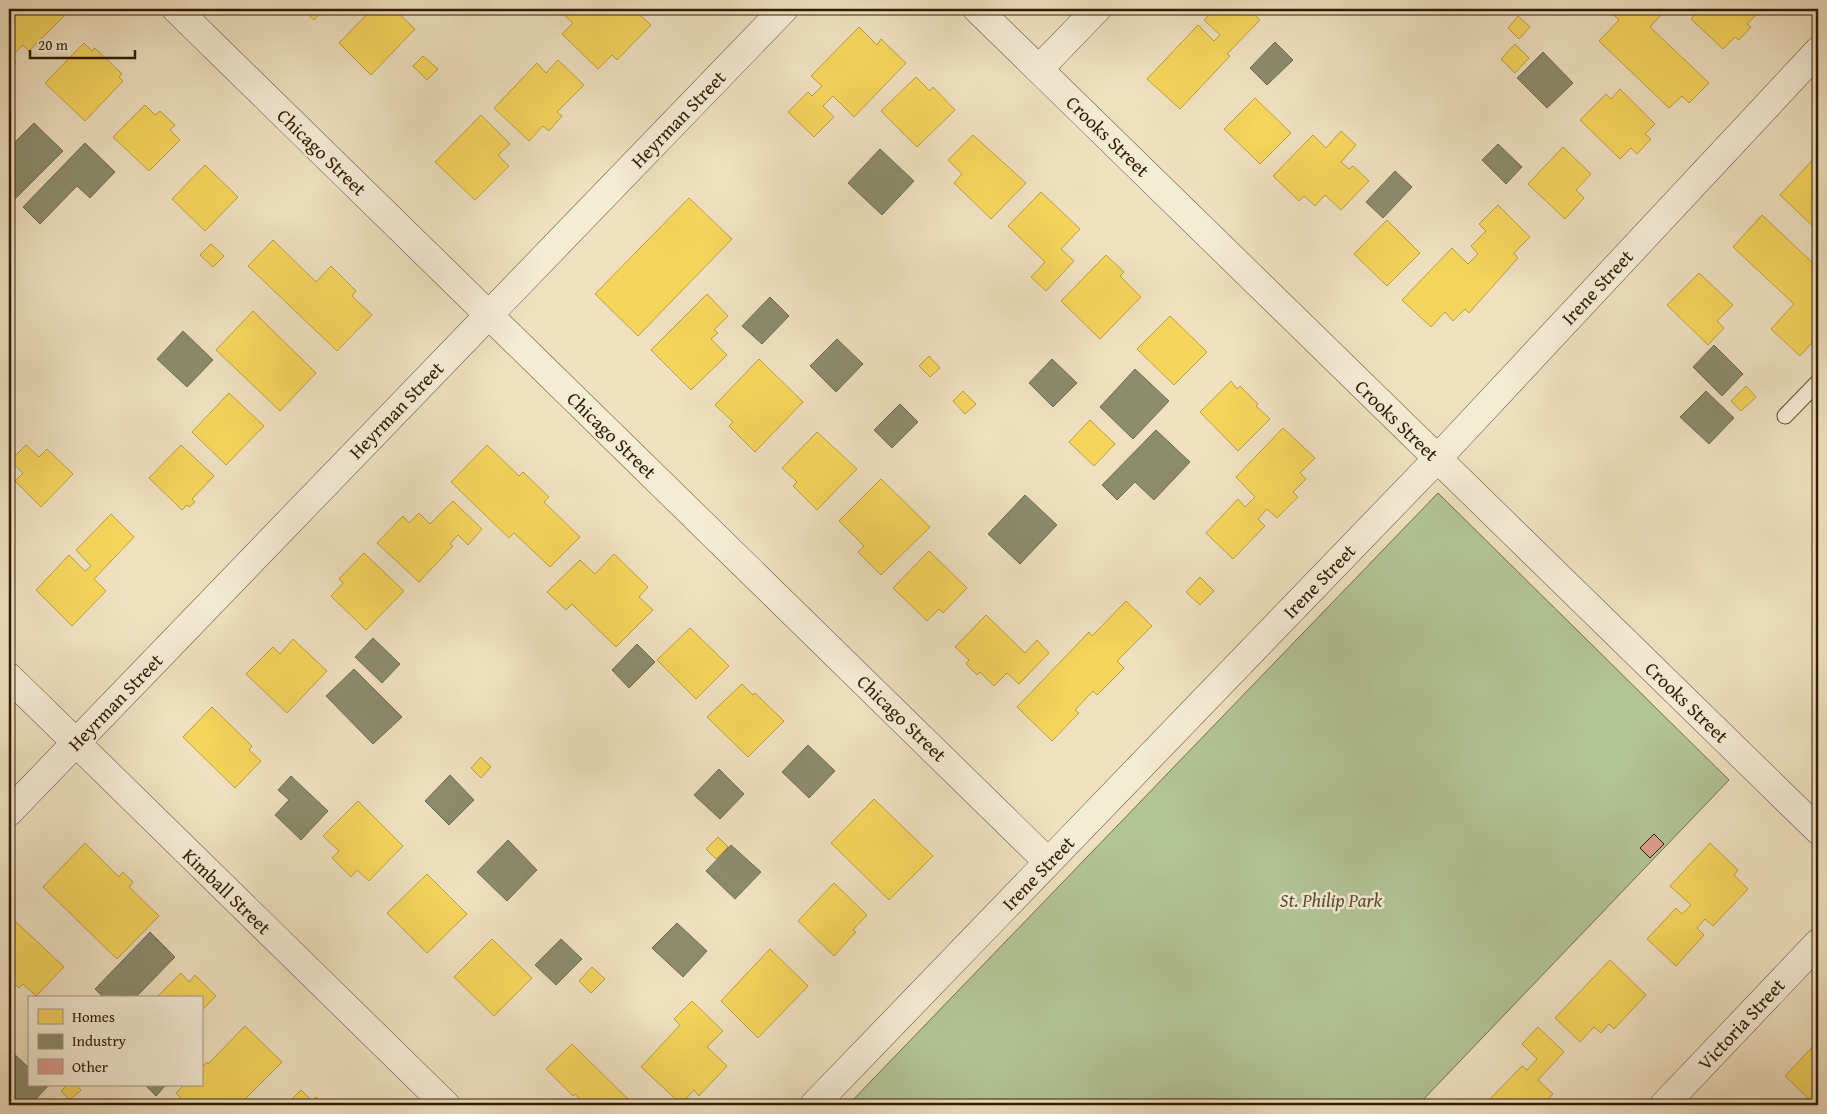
<svg xmlns="http://www.w3.org/2000/svg" width="1827" height="1114" viewBox="0 0 1827 1114" font-family="'Gentium Book Plus',serif">
<style>
.green{fill:#b3c497;stroke:#726f4c}
.homes{fill:#f6d55c;stroke:#bb9d41}
.industry{fill:#8c8c6e;stroke:#706a4e}
.building{fill:#dc9e90;stroke:#301a02}
.lines{fill:none;stroke-linecap:round;stroke-linejoin:round}
.service-casing{stroke:#604c32;stroke-width:17}
.minor-casing{stroke:#604c32;stroke-width:29}
.service{stroke:#f5ecd6;stroke-width:15}
.minor{stroke:#f5ecd6;stroke-width:28}
.labels{text-anchor:middle;dominant-baseline:central;stroke-width:5;stroke-linejoin:round;paint-order:stroke}
.street-label{font-size:19px;fill:#301a02;stroke:#f5ecd6}
.park-label{font-size:19px;font-style:italic;fill:#574d2f;stroke:#f5ecd6}
</style>
<rect width="100%" height="100%" fill="#efe1c0"/>
<filter id="stains"><feTurbulence type="fractalNoise" baseFrequency=".004" numOctaves="4"/><feColorMatrix values="0 0 0 0 .2 0 0 0 0 .09 0 0 0 0 .02 0 0 0 .5 -.17"/></filter>
<radialGradient id="worn" r=".72"><stop offset=".6" stop-color="#630" stop-opacity="0"/><stop offset="1" stop-color="#630" stop-opacity=".3"/></radialGradient>
<!-- green -->
<path class="green" d="M 1438,493 L 1729,780 L 1418,1105 L 848,1105 Z"/>
<!-- homes -->
<path class="homes" d="M 9,9 L 57,9 L 64,16 L 29,51 L 23,45 L 11,57 L 16,62 L 9,69 Z
M 302,9 L 324,9 L 314,20 Z
M 372,9 L 394,9 L 415,29 L 371,75 L 339,43 Z
M 561,9 L 633,9 L 651,25 L 617,60 L 612,55 L 598,69 L 562,34 L 573,23 L 559,10 Z
M 1215,9 L 1248,9 L 1260,20 L 1227,54 L 1230,56 L 1180,109 L 1147,79 L 1198,25 L 1214,41 L 1220,35 L 1204,20 Z
M 1607,9 L 1657,9 L 1662,14 L 1650,27 L 1709,83 L 1689,103 L 1682,96 L 1669,108 L 1599,41 L 1619,20 Z
M 1700,9 L 1762,9 L 1747,24 L 1751,27 L 1739,40 L 1735,37 L 1723,49 L 1691,19 Z
M 1518,16 L 1530,27 L 1519,39 L 1508,28 Z
M 859,27 L 877,45 L 881,39 L 906,63 L 854,117 L 833,96 L 823,106 L 834,117 L 814,137 L 788,112 L 808,92 L 812,96 L 822,86 L 811,76 Z
M 84,43 L 92,51 L 95,48 L 122,74 L 119,77 L 123,81 L 85,121 L 45,83 Z
M 1515,44 L 1529,58 L 1515,73 L 1501,59 Z
M 423,56 L 438,69 L 427,80 L 413,66 Z
M 558,60 L 584,85 L 557,112 L 562,116 L 549,131 L 543,126 L 529,141 L 494,108 L 537,63 L 546,73 Z
M 916,77 L 930,91 L 933,87 L 955,110 L 917,147 L 881,111 Z
M 1620,89 L 1655,124 L 1645,134 L 1651,139 L 1637,154 L 1631,148 L 1620,159 L 1580,120 L 1606,94 L 1611,99 Z
M 1255,98 L 1291,133 L 1260,164 L 1224,129 Z
M 145,105 L 155,115 L 160,111 L 175,125 L 170,130 L 180,140 L 149,171 L 113,137 Z
M 481,115 L 510,144 L 498,155 L 509,166 L 475,200 L 435,162 Z
M 1341,131 L 1356,145 L 1341,162 L 1349,169 L 1353,166 L 1369,181 L 1341,210 L 1325,195 L 1315,206 L 1304,196 L 1299,201 L 1273,176 L 1313,135 L 1326,148 Z
M 973,135 L 1026,183 L 991,219 L 954,183 L 962,174 L 948,160 Z
M 1563,147 L 1591,174 L 1576,190 L 1584,198 L 1565,219 L 1528,184 Z
M 1818,154 L 1818,231 L 1780,195 Z
M 205,165 L 238,197 L 205,231 L 172,199 Z
M 1041,192 L 1080,229 L 1061,249 L 1074,261 L 1046,291 L 1031,277 L 1045,262 L 1008,226 Z
M 689,198 L 732,239 L 638,336 L 595,294 Z
M 1498,205 L 1530,237 L 1514,253 L 1518,258 L 1469,313 L 1465,309 L 1453,321 L 1445,312 L 1431,327 L 1402,300 L 1452,248 L 1468,264 L 1478,254 L 1471,246 L 1486,231 L 1479,224 Z
M 1762,215 L 1818,268 L 1818,276 L 1814,281 L 1818,285 L 1818,336 L 1800,356 L 1771,329 L 1794,304 L 1733,247 Z
M 1387,220 L 1420,253 L 1387,286 L 1354,254 Z
M 273,240 L 316,282 L 331,266 L 356,291 L 352,296 L 372,315 L 337,351 L 248,266 Z
M 211,244 L 224,256 L 213,267 L 200,255 Z
M 1106,255 L 1124,272 L 1120,276 L 1141,297 L 1100,339 L 1061,301 Z
M 1699,273 L 1733,305 L 1717,321 L 1724,328 L 1708,345 L 1667,305 Z
M 707,294 L 728,316 L 714,330 L 718,333 L 711,339 L 727,355 L 691,390 L 651,350 Z
M 253,311 L 316,373 L 280,411 L 216,350 Z
M 1170,316 L 1207,352 L 1174,385 L 1137,349 Z
M 929,356 L 940,368 L 930,377 L 919,366 Z
M 759,359 L 803,402 L 755,452 L 729,426 L 733,422 L 715,405 Z
M 1231,381 L 1237,389 L 1240,386 L 1258,404 L 1256,406 L 1270,419 L 1238,451 L 1200,412 Z
M 1746,386 L 1756,397 L 1741,411 L 1731,401 Z
M 963,391 L 976,404 L 965,414 L 953,401 Z
M 229,393 L 264,426 L 226,465 L 192,432 Z
M 1090,420 L 1115,444 L 1094,466 L 1069,442 Z
M 1283,428 L 1315,458 L 1300,473 L 1306,479 L 1293,492 L 1298,497 L 1277,518 L 1267,509 L 1258,519 L 1265,526 L 1233,559 L 1206,533 L 1238,499 L 1245,507 L 1255,497 L 1236,477 Z
M 817,432 L 857,469 L 817,510 L 793,486 L 797,482 L 782,468 Z
M 26,445 L 39,457 L 47,449 L 73,474 L 41,507 L 15,481 L 23,473 L 10,461 Z
M 181,445 L 214,476 L 192,499 L 195,502 L 189,507 L 187,505 L 182,510 L 149,478 Z
M 487,445 L 519,476 L 523,472 L 549,497 L 544,502 L 580,537 L 550,567 L 514,533 L 509,538 L 451,482 Z
M 881,479 L 930,527 L 881,575 L 858,552 L 864,546 L 839,521 Z
M 453,501 L 482,529 L 468,545 L 458,535 L 450,544 L 453,546 L 419,582 L 377,543 L 403,516 L 409,523 L 419,513 L 430,524 Z
M 111,514 L 134,537 L 94,579 L 106,591 L 72,626 L 36,590 L 69,555 L 85,571 L 91,566 L 76,550 Z
M 929,551 L 967,588 L 943,613 L 939,609 L 927,621 L 893,588 Z
M 364,553 L 404,591 L 366,630 L 331,596 L 343,583 L 339,579 Z
M 614,554 L 648,587 L 639,597 L 653,610 L 616,647 L 572,604 L 566,610 L 547,592 L 580,560 L 595,574 Z
M 1200,577 L 1214,591 L 1200,605 L 1186,592 Z
M 1126,601 L 1152,626 L 1117,661 L 1124,668 L 1097,695 L 1093,691 L 1075,710 L 1079,713 L 1052,741 L 1017,707 L 1089,632 L 1092,636 Z
M 986,615 L 1025,653 L 1037,640 L 1049,653 L 1019,684 L 1007,673 L 994,686 L 980,672 L 977,675 L 966,664 L 969,660 L 955,647 Z
M 690,628 L 729,666 L 696,699 L 657,660 Z
M 293,639 L 327,671 L 287,713 L 246,674 L 273,647 L 280,654 Z
M 742,684 L 753,695 L 755,693 L 784,721 L 748,757 L 707,717 Z
M 212,707 L 252,746 L 249,750 L 261,761 L 235,788 L 183,737 Z
M 481,757 L 491,767 L 481,778 L 471,768 Z
M 874,799 L 933,856 L 889,900 L 831,843 Z
M 358,801 L 403,846 L 369,881 L 357,870 L 351,877 L 332,858 L 339,851 L 323,836 Z
M 718,837 L 728,847 L 716,859 L 706,849 Z
M 85,843 L 119,877 L 123,872 L 133,882 L 129,887 L 159,916 L 117,959 L 43,887 Z
M 1710,843 L 1738,870 L 1734,875 L 1748,889 L 1713,926 L 1705,919 L 1697,928 L 1704,935 L 1676,966 L 1647,939 L 1676,908 L 1682,914 L 1691,905 L 1670,886 Z
M 427,874 L 467,914 L 427,953 L 387,913 Z
M 834,883 L 867,915 L 853,930 L 856,932 L 834,956 L 798,921 Z
M 15,921 L 64,967 L 36,996 L 23,984 L 19,988 L 9,978 L 9,928 Z
M 492,939 L 532,978 L 494,1016 L 454,977 Z
M 770,949 L 808,986 L 758,1038 L 721,1001 Z
M 1610,960 L 1646,995 L 1614,1029 L 1609,1024 L 1601,1033 L 1594,1027 L 1580,1042 L 1555,1018 Z
M 592,967 L 605,979 L 591,993 L 579,981 Z
M 181,973 L 189,982 L 195,975 L 216,996 L 201,1011 L 201,998 L 156,998 Z
M 692,1001 L 723,1031 L 707,1047 L 727,1066 L 699,1096 L 694,1090 L 681,1104 L 641,1067 L 680,1025 L 674,1019 Z
M 245,1026 L 282,1062 L 239,1105 L 188,1105 L 176,1093 L 184,1085 L 201,1085 L 201,1068 L 207,1062 L 208,1064 Z
M 1538,1027 L 1564,1052 L 1538,1080 L 1553,1094 L 1543,1105 L 1495,1105 L 1489,1100 L 1522,1066 L 1527,1070 L 1537,1059 L 1522,1044 Z
M 1818,1041 L 1818,1105 L 1815,1105 L 1785,1076 Z
M 572,1044 L 634,1105 L 585,1105 L 575,1094 L 573,1096 L 546,1069 Z
M 67,1085 L 76,1085 L 81,1090 L 70,1100 L 61,1091 Z
M 301,1090 L 312,1101 L 316,1097 L 325,1105 L 286,1105 Z"/>
<!-- industry -->
<path class="industry" d="M 1275,42 L 1293,60 L 1267,85 L 1250,68 Z
M 1543,52 L 1573,83 L 1547,108 L 1517,78 Z
M 34,123 L 63,151 L 12,202 L 9,199 L 9,148 Z
M 85,143 L 115,172 L 90,198 L 77,186 L 40,224 L 23,207 Z
M 1498,144 L 1522,167 L 1506,184 L 1482,160 Z
M 880,149 L 914,181 L 882,215 L 848,183 Z
M 1395,171 L 1412,187 L 1383,218 L 1366,202 Z
M 770,297 L 789,316 L 762,344 L 742,326 Z
M 183,331 L 213,360 L 187,387 L 157,359 Z
M 837,339 L 863,364 L 836,392 L 810,366 Z
M 1714,345 L 1743,374 L 1722,396 L 1693,367 Z
M 1052,359 L 1077,383 L 1053,407 L 1029,383 Z
M 1135,369 L 1169,401 L 1133,439 L 1100,407 Z
M 1706,391 L 1734,418 L 1709,444 L 1680,417 Z
M 900,404 L 918,422 L 892,448 L 874,430 Z
M 1156,430 L 1190,462 L 1154,500 L 1135,482 L 1117,500 L 1102,485 Z
M 1025,495 L 1057,525 L 1020,564 L 988,534 Z
M 373,638 L 400,664 L 382,683 L 355,657 Z
M 637,644 L 655,662 L 629,688 L 612,670 Z
M 354,669 L 402,717 L 373,744 L 326,696 Z
M 808,745 L 835,771 L 809,798 L 782,772 Z
M 719,769 L 744,794 L 720,819 L 694,795 Z
M 450,775 L 474,800 L 449,825 L 425,801 Z
M 291,776 L 328,811 L 301,840 L 275,815 L 289,800 L 278,790 Z
M 508,840 L 537,870 L 507,901 L 477,872 Z
M 731,845 L 761,872 L 735,899 L 706,871 Z
M 677,923 L 707,951 L 683,977 L 652,948 Z
M 150,932 L 175,957 L 135,998 L 104,998 L 95,989 Z
M 561,939 L 582,959 L 556,985 L 535,965 Z
M 10,1050 L 29,1068 L 29,1085 L 48,1086 L 30,1105 L 9,1105 Z
M 145,1085 L 166,1085 L 156,1096 Z"/>
<!-- building -->
<path class="building" d="M 1654,834 L 1664,844 L 1650,858 L 1640,848 Z"/>
<g class="lines">
<!-- service casing -->
<g class="service-casing">
<path id="service" d="M 1785,416 L 1818,382"/>
</g>
<!-- minor casing -->
<g class="minor-casing">
<path id="minor" d="M 176,9 L 1048,862
M 977,9 L 1818,830
M 1039,69 L 1097,9
M 9,677 L 446,1105
M 9,812 L 784,9
M 814,1105 L 1437,459 L 1818,51
M 1664,1105 L 1818,943"/>
</g>
<!-- service -->
<use href="#service" class="service"/>
<!-- minor -->
<use href="#minor" class="minor"/>
</g>
<g class="labels">
<!-- street labels -->
<g class="street-label">
<text transform="translate(678 119) rotate(-46)">Heyrman Street</text>
<text transform="translate(1108 136) rotate(44)">Crooks Street</text>
<text transform="translate(322 152) rotate(44)">Chicago Street</text>
<text transform="translate(1597 287) rotate(-47)">Irene Street</text>
<text transform="translate(396 410) rotate(-46)">Heyrman Street</text>
<text transform="translate(1397 420) rotate(44)">Crooks Street</text>
<text transform="translate(612 435) rotate(44)">Chicago Street</text>
<text transform="translate(1319 581) rotate(-46)">Irene Street</text>
<text transform="translate(115 702) rotate(-46)">Heyrman Street</text>
<text transform="translate(1687 702) rotate(44)">Crooks Street</text>
<text transform="translate(902 718) rotate(44)">Chicago Street</text>
<text transform="translate(1038 873) rotate(-46)">Irene Street</text>
<text transform="translate(227 891) rotate(44)">Kimball Street</text>
<text transform="translate(1741 1024) rotate(-47)">Victoria Street</text>
</g>
<!-- park labels -->
<g class="park-label">
<text x="1331" y="900">St. Philip Park</text>
</g>
</g>
<!-- margin -->
<rect width="1827" height="1114" fill="none" stroke="#efe1c0" stroke-width="30"/>
<rect x="10" y="10" width="1807" height="1094" fill="none" stroke="#301a02" stroke-width="2.5"/>
<rect x="15" y="15" width="1797" height="1084" fill="none" stroke="#301a02"/>
<!-- legend -->
<rect x="28" y="996" width="175" height="90" fill="#f5ecd6" stroke="#a69881"/>
<rect x="38" y="1009" width="25" height="15" fill="#f6d55c" stroke="#a69881"/>
<text x="72" y="1022" font-size="15" fill="#301a02">Homes</text>
<rect x="38" y="1034" width="25" height="15" fill="#8c8c6e" stroke="#a69881"/>
<text x="72" y="1046" font-size="15" fill="#301a02">Industry</text>
<rect x="38" y="1059" width="25" height="15" fill="#dc9e90" stroke="#a69881"/>
<text x="72" y="1072" font-size="15" fill="#301a02">Other</text>
<!-- scale -->
<path d="M30 50v8h105v-8" fill="none" stroke="#301a02" stroke-width="2.5"/>
<text x="38" y="50" font-size="15" fill="#301a02" stroke="#f5ecd6" stroke-width="4" paint-order="stroke">20 m</text>
<rect width="100%" height="100%" filter="url(#stains)"/>
<rect width="100%" height="100%" fill="url(#worn)"/>
</svg>
